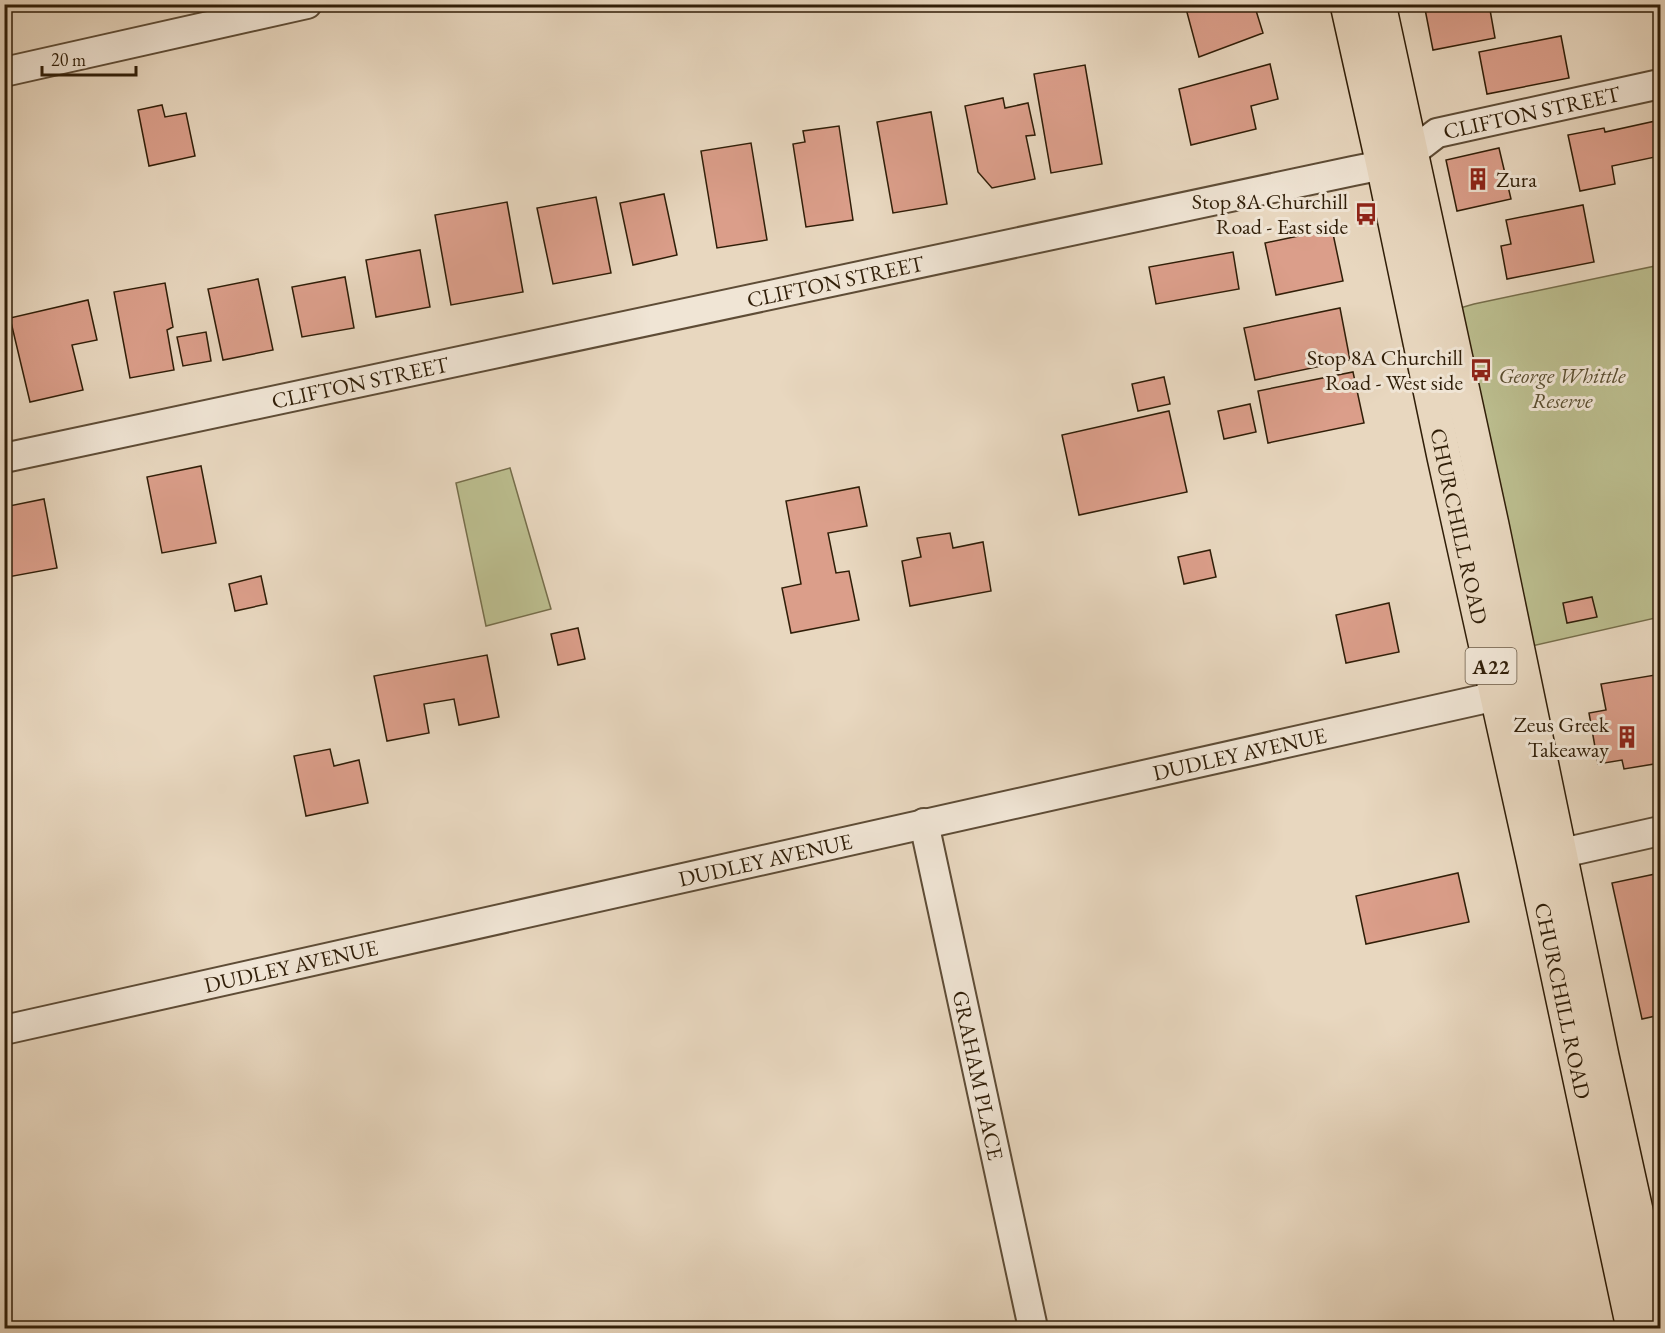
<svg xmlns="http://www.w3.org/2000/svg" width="1665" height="1333" viewBox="0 0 1665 1333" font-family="'EB Garamond',serif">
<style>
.green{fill:#bbbd8e;stroke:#766e4b;stroke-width:1.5}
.building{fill:#db9e8a;stroke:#301e08;stroke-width:1.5}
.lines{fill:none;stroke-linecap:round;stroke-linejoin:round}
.street-casing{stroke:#5e4c36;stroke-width:32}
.primary-casing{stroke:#301e08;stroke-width:36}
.street{stroke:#f0e5d5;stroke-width:28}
.primary{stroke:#e8d7bf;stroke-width:33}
.labels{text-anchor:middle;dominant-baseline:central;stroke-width:6;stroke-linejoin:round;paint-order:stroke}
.shield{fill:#f0e5d5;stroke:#6a5a46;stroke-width:1.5}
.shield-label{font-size:21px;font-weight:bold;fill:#301e08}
.street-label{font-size:22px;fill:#301e08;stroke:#f0e5d5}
.poi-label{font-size:22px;fill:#301e08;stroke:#f0e5d5;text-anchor:end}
.park-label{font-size:22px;font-style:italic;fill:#5a4e30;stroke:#f0e5d5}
</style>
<rect width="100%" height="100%" fill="#e8d7bf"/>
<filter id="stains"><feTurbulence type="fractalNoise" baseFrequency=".00333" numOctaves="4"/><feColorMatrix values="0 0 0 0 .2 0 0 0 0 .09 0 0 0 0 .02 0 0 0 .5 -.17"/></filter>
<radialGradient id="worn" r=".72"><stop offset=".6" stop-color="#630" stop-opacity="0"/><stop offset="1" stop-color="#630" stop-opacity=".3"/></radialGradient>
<!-- green -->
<path class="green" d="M 1660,265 L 1660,617 L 1518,649 L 1446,312 L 1474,304 Z
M 510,468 L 551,609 L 486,626 L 456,483 Z"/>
<!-- building -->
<path class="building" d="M 1254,4 L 1263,33 L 1199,57 L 1185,5 Z
M 1424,4 L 1489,4 L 1495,38 L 1433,50 Z
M 1628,4 L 1655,4 L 1655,5 L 1629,11 Z
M 1561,36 L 1569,78 L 1487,94 L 1479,52 Z
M 1270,64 L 1278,99 L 1251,106 L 1256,129 L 1191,145 L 1179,89 Z
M 1085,65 L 1102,164 L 1051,173 L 1034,74 Z
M 1003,98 L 1005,108 L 1028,103 L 1035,135 L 1026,136 L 1035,179 L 992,188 L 978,172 L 965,106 Z
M 162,105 L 165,117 L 186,113 L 195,156 L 149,166 L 138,110 Z
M 931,112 L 947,204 L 893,213 L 877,122 Z
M 1660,120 L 1660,156 L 1612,166 L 1615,184 L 1580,191 L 1568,135 L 1604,128 L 1605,132 Z
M 839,126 L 853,220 L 806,227 L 793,144 L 805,142 L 803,131 Z
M 751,143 L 767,240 L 717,248 L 701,151 Z
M 1499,148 L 1511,199 L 1457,211 L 1446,160 Z
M 664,194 L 677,255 L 633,265 L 620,203 Z
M 596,197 L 611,273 L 553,284 L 537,208 Z
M 507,202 L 523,292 L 451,305 L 435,215 Z
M 1583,205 L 1594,262 L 1507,279 L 1501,246 L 1511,244 L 1506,220 Z
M 1332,229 L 1343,281 L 1276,295 L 1265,243 Z
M 420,250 L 430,307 L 376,317 L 366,260 Z
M 1233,252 L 1239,289 L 1156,304 L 1149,267 Z
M 345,277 L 354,328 L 302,337 L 292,287 Z
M 258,279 L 273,350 L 223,360 L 208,289 Z
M 165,283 L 173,327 L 167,330 L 174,370 L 130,378 L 114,292 Z
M 88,300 L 97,340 L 72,345 L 83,390 L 30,402 L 10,318 Z
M 1340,308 L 1350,360 L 1255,380 L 1244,328 Z
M 206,332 L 211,361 L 183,366 L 177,337 Z
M 1353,372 L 1364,423 L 1268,443 L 1258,391 Z
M 1164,377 L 1170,404 L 1138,411 L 1132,384 Z
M 1250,404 L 1256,432 L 1224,439 L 1218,411 Z
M 1169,411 L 1187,492 L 1079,515 L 1062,435 Z
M 201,466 L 216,543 L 162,553 L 147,477 Z
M 859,487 L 867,526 L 828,533 L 836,573 L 849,571 L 859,620 L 791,633 L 782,588 L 801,584 L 786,501 Z
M 44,499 L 57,568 L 8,577 L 4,559 L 4,507 Z
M 950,533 L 953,548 L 983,542 L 991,591 L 910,606 L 902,561 L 921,557 L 917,538 Z
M 1210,550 L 1216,577 L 1184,584 L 1178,557 Z
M 261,576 L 267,604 L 235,611 L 229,584 Z
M 1592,597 L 1597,617 L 1567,623 L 1563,603 Z
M 1389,603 L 1399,652 L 1346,663 L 1336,615 Z
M 578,628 L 585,659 L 558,665 L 551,634 Z
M 487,655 L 499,717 L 459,725 L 454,699 L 424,704 L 429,733 L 387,741 L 374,676 Z
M 1655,675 L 1660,706 L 1660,763 L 1624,769 L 1622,760 L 1598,764 L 1589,713 L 1606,710 L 1601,684 Z
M 330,749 L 334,766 L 359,760 L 368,803 L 306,816 L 294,756 Z
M 1458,873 L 1469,922 L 1366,944 L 1356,896 Z
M 1660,873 L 1660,1015 L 1642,1019 L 1612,883 Z"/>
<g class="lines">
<!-- street casing -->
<g class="street-casing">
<g id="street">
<path d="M 4,72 L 307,4"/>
<path id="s1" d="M 4,458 L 1353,171 L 1383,165 L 1411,153 L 1437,133 L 1660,84"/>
<path id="s2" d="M 924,823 L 1033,1328"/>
<path d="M 1540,858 L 1660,831"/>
<path id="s3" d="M 4,1030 L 1519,691"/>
</g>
</g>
<!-- primary casing -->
<g class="primary-casing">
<g id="primary">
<path id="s4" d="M 1347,4 L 1383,165 L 1444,457 L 1533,859 L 1633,1328"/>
<path d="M 1379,4 L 1492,525 L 1602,1056 L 1660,1319"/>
</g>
</g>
<!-- street -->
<use href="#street" class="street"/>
<!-- primary -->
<use href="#primary" class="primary"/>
</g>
<!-- icons -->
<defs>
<g id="building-bare" transform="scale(1.8)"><path d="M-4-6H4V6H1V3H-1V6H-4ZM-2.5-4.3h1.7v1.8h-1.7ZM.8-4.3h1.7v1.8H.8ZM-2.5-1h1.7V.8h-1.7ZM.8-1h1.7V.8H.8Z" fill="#8f2418" stroke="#f0e5d5" stroke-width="2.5" paint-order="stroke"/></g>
<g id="bus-bare" transform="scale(1.8)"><path d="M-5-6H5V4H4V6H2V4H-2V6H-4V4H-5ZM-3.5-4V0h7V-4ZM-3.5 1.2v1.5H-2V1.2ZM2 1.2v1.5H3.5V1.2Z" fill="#8f2418" stroke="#f0e5d5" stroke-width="2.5" paint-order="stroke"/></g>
</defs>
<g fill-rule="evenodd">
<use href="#building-bare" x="1478" y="179"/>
<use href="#bus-bare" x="1366" y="214"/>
<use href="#bus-bare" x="1481" y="370"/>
<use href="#building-bare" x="1627" y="737"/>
</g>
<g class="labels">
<!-- shield labels -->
<rect class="shield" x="1465.5" y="648" width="51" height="36" rx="4.5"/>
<g class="shield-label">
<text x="1491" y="666">A22</text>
</g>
<!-- street labels -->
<g class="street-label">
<text stroke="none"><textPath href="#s1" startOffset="1570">CLIFTON STREET</textPath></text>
<text stroke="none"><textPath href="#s1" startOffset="850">CLIFTON STREET</textPath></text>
<text stroke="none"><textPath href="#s1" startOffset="364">CLIFTON STREET</textPath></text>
<text stroke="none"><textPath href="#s4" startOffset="534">CHURCHILL ROAD</textPath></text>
<text stroke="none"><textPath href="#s3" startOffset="1266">DUDLEY AVENUE</textPath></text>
<text stroke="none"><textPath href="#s3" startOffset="780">DUDLEY AVENUE</textPath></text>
<text stroke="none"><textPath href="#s3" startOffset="294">DUDLEY AVENUE</textPath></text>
<text stroke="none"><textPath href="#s4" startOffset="1020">CHURCHILL ROAD</textPath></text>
<text stroke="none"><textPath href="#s2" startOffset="258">GRAHAM PLACE</textPath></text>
</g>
<!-- poi labels -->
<g class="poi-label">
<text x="1496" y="179" text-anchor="start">Zura</text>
<text x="1348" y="201">Stop 8A Churchill<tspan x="1348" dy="25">Road - East side</tspan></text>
<text x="1463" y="357">Stop 8A Churchill<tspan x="1463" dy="25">Road - West side</tspan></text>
<text x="1609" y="724">Zeus Greek<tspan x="1609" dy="25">Takeaway</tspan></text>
</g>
<!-- park labels -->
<g class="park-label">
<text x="1562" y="375">George Whittle<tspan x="1562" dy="25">Reserve</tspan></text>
</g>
</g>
<!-- margin -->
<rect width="1665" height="1333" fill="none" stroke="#e8d7bf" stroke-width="24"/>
<rect x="6" y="6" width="1653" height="1321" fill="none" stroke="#301e08" stroke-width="3"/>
<rect x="12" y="12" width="1641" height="1309" fill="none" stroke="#301e08" stroke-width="1.5"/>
<!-- scale -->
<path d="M42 66v9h94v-9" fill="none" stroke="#301e08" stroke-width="3"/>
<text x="51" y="66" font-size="18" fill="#301e08" stroke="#f0e5d5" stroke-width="4.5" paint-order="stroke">20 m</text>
<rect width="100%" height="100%" filter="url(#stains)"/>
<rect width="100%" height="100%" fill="url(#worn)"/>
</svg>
